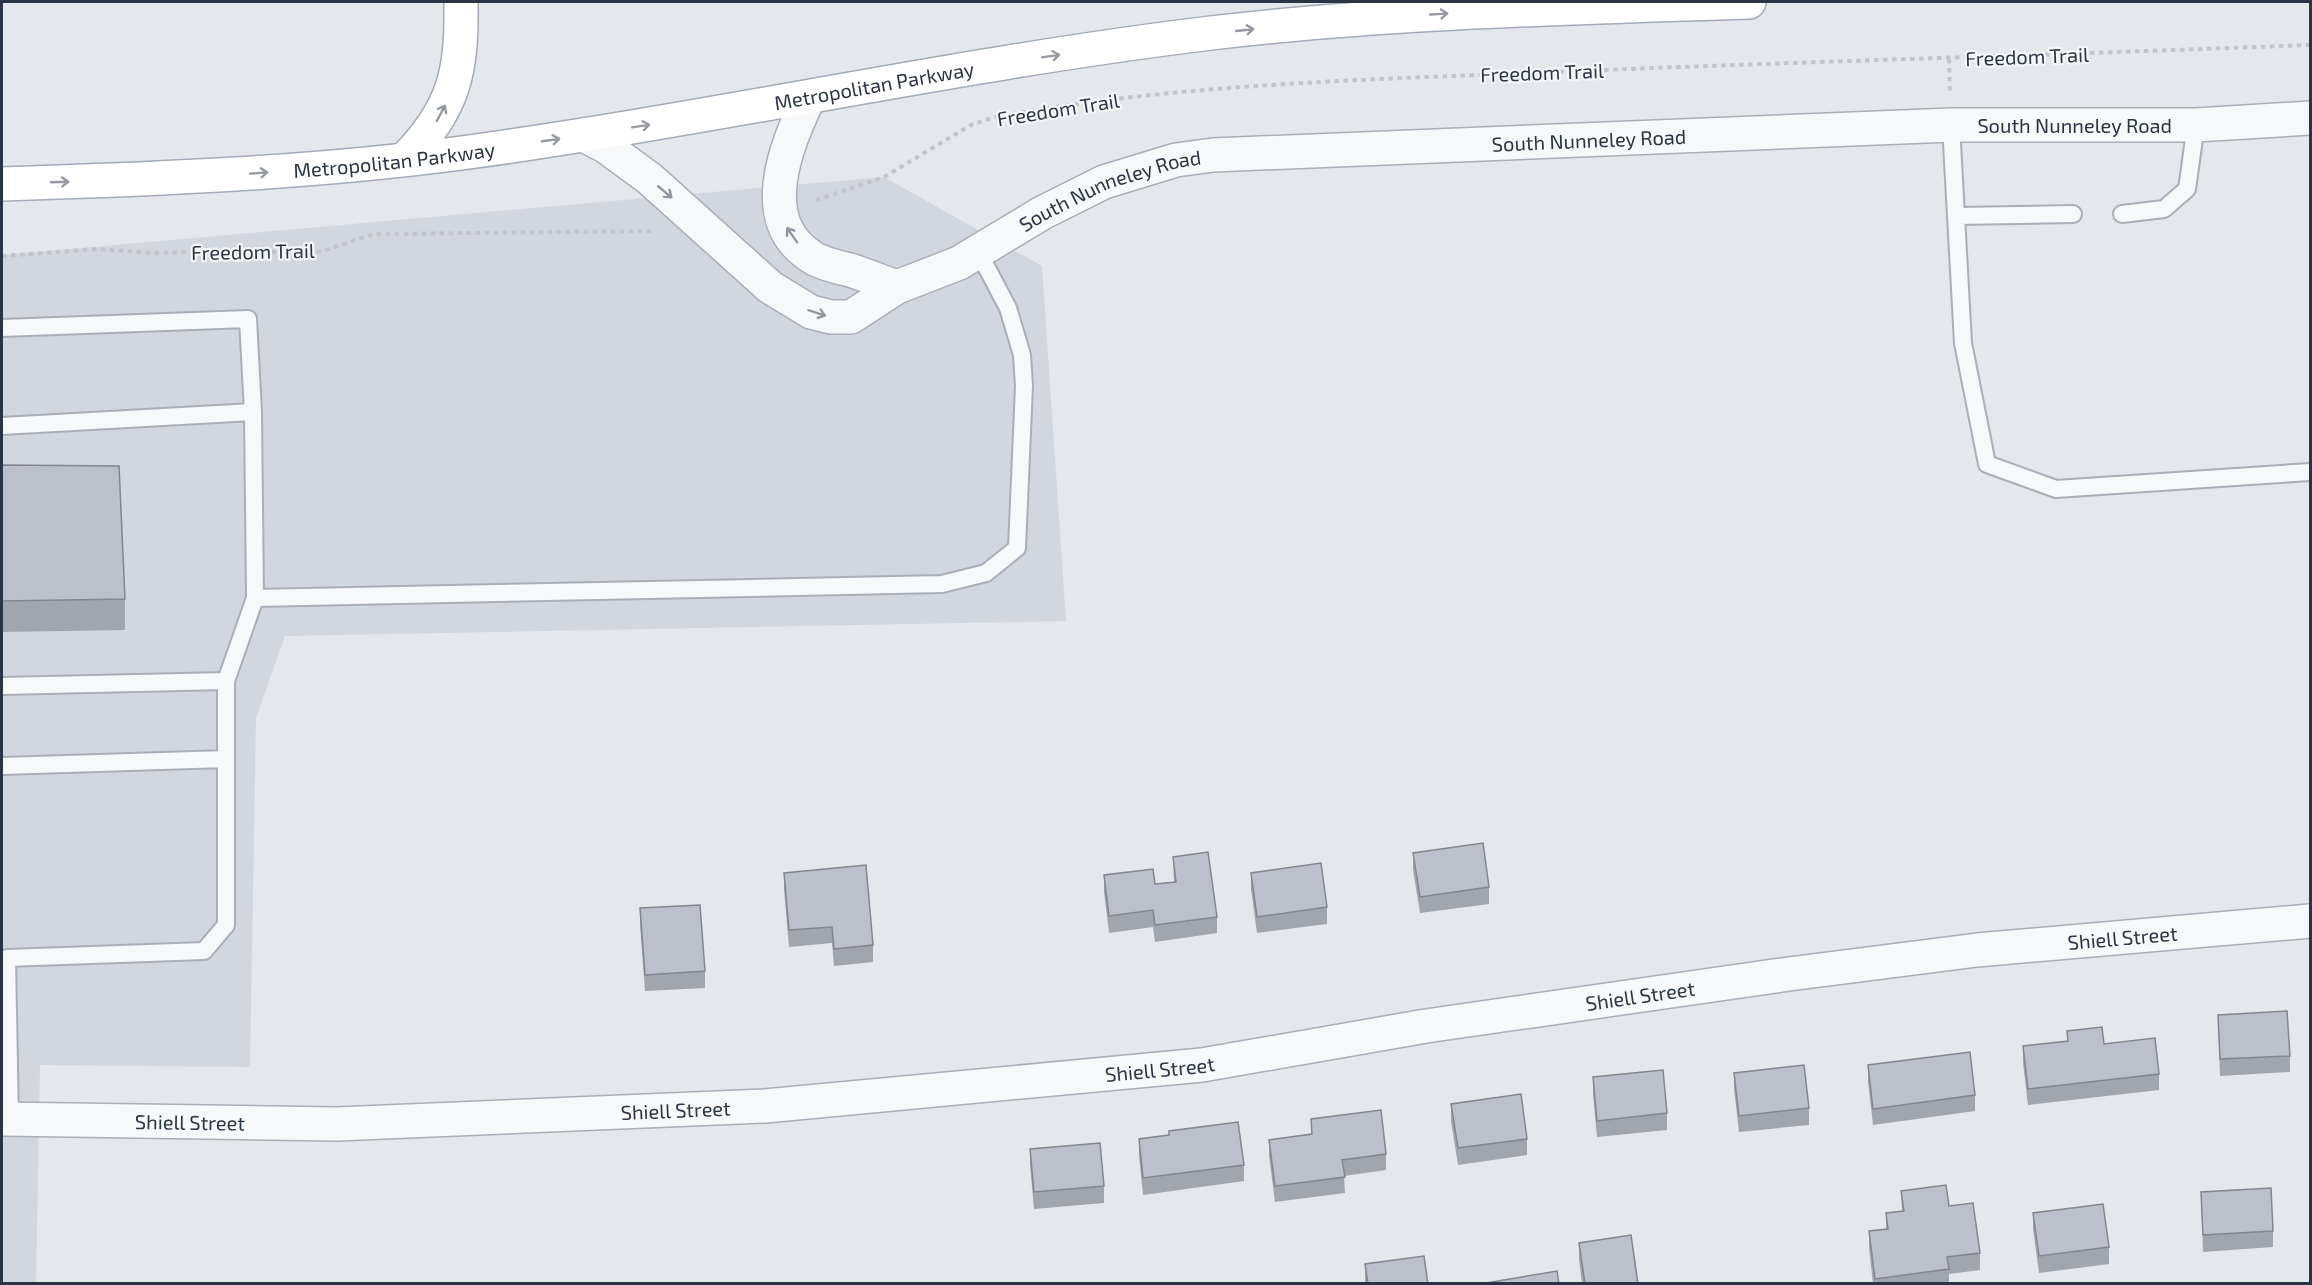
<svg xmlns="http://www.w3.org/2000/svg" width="2312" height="1285" viewBox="0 0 2312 1285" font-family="'Exo 2',sans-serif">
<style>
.built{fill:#d2d6de}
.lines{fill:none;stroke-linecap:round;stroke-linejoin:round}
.lane-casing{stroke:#a9aeb7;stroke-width:20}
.street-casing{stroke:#a9aeb7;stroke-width:36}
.primary-casing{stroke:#a3abb8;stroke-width:36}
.path{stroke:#c2c5cb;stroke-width:4;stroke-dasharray:4.5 4.5;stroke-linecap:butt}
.lane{stroke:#f7f8fa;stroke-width:16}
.street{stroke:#f7f8fa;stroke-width:33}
.primary{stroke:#fff;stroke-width:33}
.wall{fill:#a1a5ae}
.building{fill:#bbc0ca;stroke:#83868d;stroke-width:1.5}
.oneway{stroke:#959aa2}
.oneway2{stroke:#9196a0}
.labels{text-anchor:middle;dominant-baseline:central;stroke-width:4.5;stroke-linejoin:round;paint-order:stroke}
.street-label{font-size:20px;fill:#2b3445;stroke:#f4f6f9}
</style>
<rect width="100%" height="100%" fill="#e4e7ec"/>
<!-- built -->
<path class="built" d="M 884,177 L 1042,266 L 1066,621 L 285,636 L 256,718 L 250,1067 L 40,1065 L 36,1283 L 2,1284 L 2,255 Z"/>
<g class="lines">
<!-- lane casing -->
<g class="lane-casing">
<path id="lane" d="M 1951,125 L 1963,343 L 1987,464 L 2056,489 L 2310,472
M 2122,214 L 2164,209 L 2187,189 L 2196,125
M 1957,216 L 2073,214
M 2,328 L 248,319 L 253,412 L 255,598
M 2,426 L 253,412
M 2,686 L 226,681
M 2,766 L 226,759
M 10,1119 L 7,958 L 204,951 L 226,925 L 226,681 L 255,598 L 942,584 L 986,573 L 1017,548 L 1024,386 L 1022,355 L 1008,308 L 979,253"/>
</g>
<!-- street casing -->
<g class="street-casing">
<g id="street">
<path d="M 809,97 C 786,146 753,223 815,259 C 827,265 837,267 850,270 C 866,275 882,282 897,287"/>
<path id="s1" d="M 583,135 L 605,146 L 650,179 L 770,287 L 811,312 L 831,317 L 851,317 L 897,287 L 959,263 L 1042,213 L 1104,182 L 1176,160 L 1213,155 L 1951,125 L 2196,125 L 2310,118"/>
<path id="s2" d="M 2,1119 L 337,1124 L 765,1106 L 1202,1065 L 1426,1026 L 1789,974 L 1977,950 L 2310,921"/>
</g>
</g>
<!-- primary casing -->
<g class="primary-casing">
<g id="primary">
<path d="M 405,159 C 455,108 462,71 461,2"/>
<path id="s3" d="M 2,184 C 158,179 314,173 469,152 C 717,118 962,63 1211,33 C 1390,12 1569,8 1749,2"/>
</g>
</g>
<!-- path -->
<path class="path" d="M 1949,59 L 1950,91
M 816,200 L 884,177 L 971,125 L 995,117 C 1170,85 1352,80 1529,73 C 1790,62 2050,55 2310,45
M 2,256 L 98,249 L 151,253 L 237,251 L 306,253 L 323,251 L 374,234 L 655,231"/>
<!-- lane -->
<use href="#lane" class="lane"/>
<!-- street -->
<use href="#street" class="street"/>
<!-- primary -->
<use href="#primary" class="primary"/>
</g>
<!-- wall -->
<path class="wall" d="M 2,465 L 125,599 L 125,630 L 2,632 Z
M 1413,853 L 1489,887 L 1489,904 L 1420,913 L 1413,870 Z
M 1173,857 L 1217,917 L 1217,933 L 1155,942 L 1153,927 L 1109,933 L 1104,892 L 1104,875 L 1155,884 L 1174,882 Z
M 784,873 L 873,945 L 873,962 L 834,966 L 832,943 L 789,947 L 784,889 Z
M 1251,873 L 1327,907 L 1327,924 L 1257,933 L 1251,889 Z
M 640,908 L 705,971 L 705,988 L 645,991 L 640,925 Z
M 2218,1015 L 2290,1056 L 2290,1072 L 2220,1076 Z
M 2067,1031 L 2104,1044 L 2159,1074 L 2159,1090 L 2028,1105 L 2023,1063 L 2023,1046 L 2067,1041 Z
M 1868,1065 L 1975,1095 L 1975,1111 L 1873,1125 L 1868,1082 Z
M 1734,1073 L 1809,1108 L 1809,1125 L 1739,1132 L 1734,1089 Z
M 1593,1077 L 1667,1113 L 1667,1130 L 1597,1137 L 1593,1094 Z
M 1451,1104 L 1527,1139 L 1527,1155 L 1458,1165 L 1451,1121 Z
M 1311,1119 L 1386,1154 L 1386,1170 L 1344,1176 L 1345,1193 L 1275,1202 L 1269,1156 L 1269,1140 L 1311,1134 Z
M 1139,1139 L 1244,1165 L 1244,1181 L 1143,1195 L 1139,1156 Z
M 1030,1149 L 1104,1186 L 1104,1203 L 1034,1209 L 1030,1165 Z
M 1901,1191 L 1949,1206 L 1980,1253 L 1980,1270 L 1949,1274 L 1949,1284 L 1873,1284 L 1869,1248 L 1869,1231 L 1886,1229 L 1886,1213 L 1902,1211 Z
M 2201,1192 L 2273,1231 L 2273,1247 L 2203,1252 Z
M 2033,1213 L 2109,1247 L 2109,1264 L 2039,1273 L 2033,1229 Z
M 1579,1243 L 1638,1284 L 1582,1284 L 1579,1259 Z
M 1365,1264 L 1428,1284 L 1365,1284 Z"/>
<!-- building -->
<path class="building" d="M 2,465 L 119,466 L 125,599 L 2,601 Z
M 1483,843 L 1489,887 L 1420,897 L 1413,853 Z
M 1208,852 L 1217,917 L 1155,925 L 1153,910 L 1109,916 L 1104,875 L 1153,869 L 1155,884 L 1176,882 L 1173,857 Z
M 1321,863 L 1327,907 L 1257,917 L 1251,873 Z
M 866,865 L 873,945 L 834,949 L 832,927 L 789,930 L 784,873 Z
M 700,905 L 705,971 L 645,975 L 640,908 Z
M 2287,1011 L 2290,1056 L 2220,1059 L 2218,1015 Z
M 2102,1027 L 2104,1044 L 2155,1038 L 2159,1074 L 2028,1089 L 2023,1046 L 2068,1041 L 2067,1031 Z
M 1970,1052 L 1975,1095 L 1873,1109 L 1868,1065 Z
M 1804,1065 L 1809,1108 L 1739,1116 L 1734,1073 Z
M 1663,1070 L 1667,1113 L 1597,1121 L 1593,1077 Z
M 1521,1094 L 1527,1139 L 1458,1148 L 1451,1104 Z
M 1381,1110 L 1386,1154 L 1342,1160 L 1345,1177 L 1275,1186 L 1269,1140 L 1312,1134 L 1311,1119 Z
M 1238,1122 L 1244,1165 L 1143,1178 L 1139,1139 L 1169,1135 L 1169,1131 Z
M 1100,1143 L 1104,1186 L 1034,1192 L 1030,1149 Z
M 1946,1185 L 1949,1206 L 1973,1203 L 1980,1253 L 1947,1257 L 1949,1269 L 1875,1279 L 1869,1231 L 1888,1229 L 1886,1213 L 1904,1211 L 1901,1191 Z
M 2271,1188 L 2273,1231 L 2203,1235 L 2201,1192 Z
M 2103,1204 L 2109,1247 L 2039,1256 L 2033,1213 Z
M 1631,1235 L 1638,1284 L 1585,1284 L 1579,1243 Z
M 1424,1256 L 1428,1284 L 1368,1284 L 1365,1264 Z
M 1557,1271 L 1559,1284 L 1480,1284 Z"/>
<!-- one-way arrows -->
<defs><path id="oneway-shaft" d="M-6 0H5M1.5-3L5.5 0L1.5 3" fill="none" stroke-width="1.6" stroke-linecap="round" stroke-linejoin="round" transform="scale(1.5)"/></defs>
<g class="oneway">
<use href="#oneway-shaft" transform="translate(1439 14) rotate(-3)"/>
<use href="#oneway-shaft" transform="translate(1245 30) rotate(-6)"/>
<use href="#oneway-shaft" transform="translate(1051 56) rotate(-9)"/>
<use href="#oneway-shaft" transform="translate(441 113) rotate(-62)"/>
<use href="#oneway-shaft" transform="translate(641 126) rotate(-9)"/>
<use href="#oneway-shaft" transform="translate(551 140) rotate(-8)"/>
<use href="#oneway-shaft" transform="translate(259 173) rotate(-4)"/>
<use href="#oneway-shaft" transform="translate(60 182) rotate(-2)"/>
</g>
<g class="oneway2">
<use href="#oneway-shaft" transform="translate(665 192) rotate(40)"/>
<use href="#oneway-shaft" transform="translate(792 235) rotate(-125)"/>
<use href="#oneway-shaft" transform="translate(817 313) rotate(18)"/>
</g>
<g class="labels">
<!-- street labels -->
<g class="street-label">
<text transform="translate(2027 56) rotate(-2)">Freedom Trail</text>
<text transform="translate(1542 72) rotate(-2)">Freedom Trail</text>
<text stroke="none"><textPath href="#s3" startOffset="879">Metropolitan Parkway</textPath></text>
<text transform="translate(1058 109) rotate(-9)">Freedom Trail</text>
<text stroke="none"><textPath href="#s1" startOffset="1593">South Nunneley Road</textPath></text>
<text stroke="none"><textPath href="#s1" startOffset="1107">South Nunneley Road</textPath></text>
<text stroke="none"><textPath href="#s3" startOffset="393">Metropolitan Parkway</textPath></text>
<text stroke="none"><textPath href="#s1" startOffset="621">South Nunneley Road</textPath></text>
<text transform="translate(253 251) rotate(-1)">Freedom Trail</text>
<text stroke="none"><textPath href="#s2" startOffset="2132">Shiell Street</textPath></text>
<text stroke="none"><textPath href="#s2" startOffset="1646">Shiell Street</textPath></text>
<text stroke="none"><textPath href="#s2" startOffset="1160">Shiell Street</textPath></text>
<text stroke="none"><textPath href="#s2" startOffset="674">Shiell Street</textPath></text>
<text stroke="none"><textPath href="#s2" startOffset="188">Shiell Street</textPath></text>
</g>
</g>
<!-- border -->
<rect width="2312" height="1285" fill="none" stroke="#2b3445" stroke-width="6"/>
</svg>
